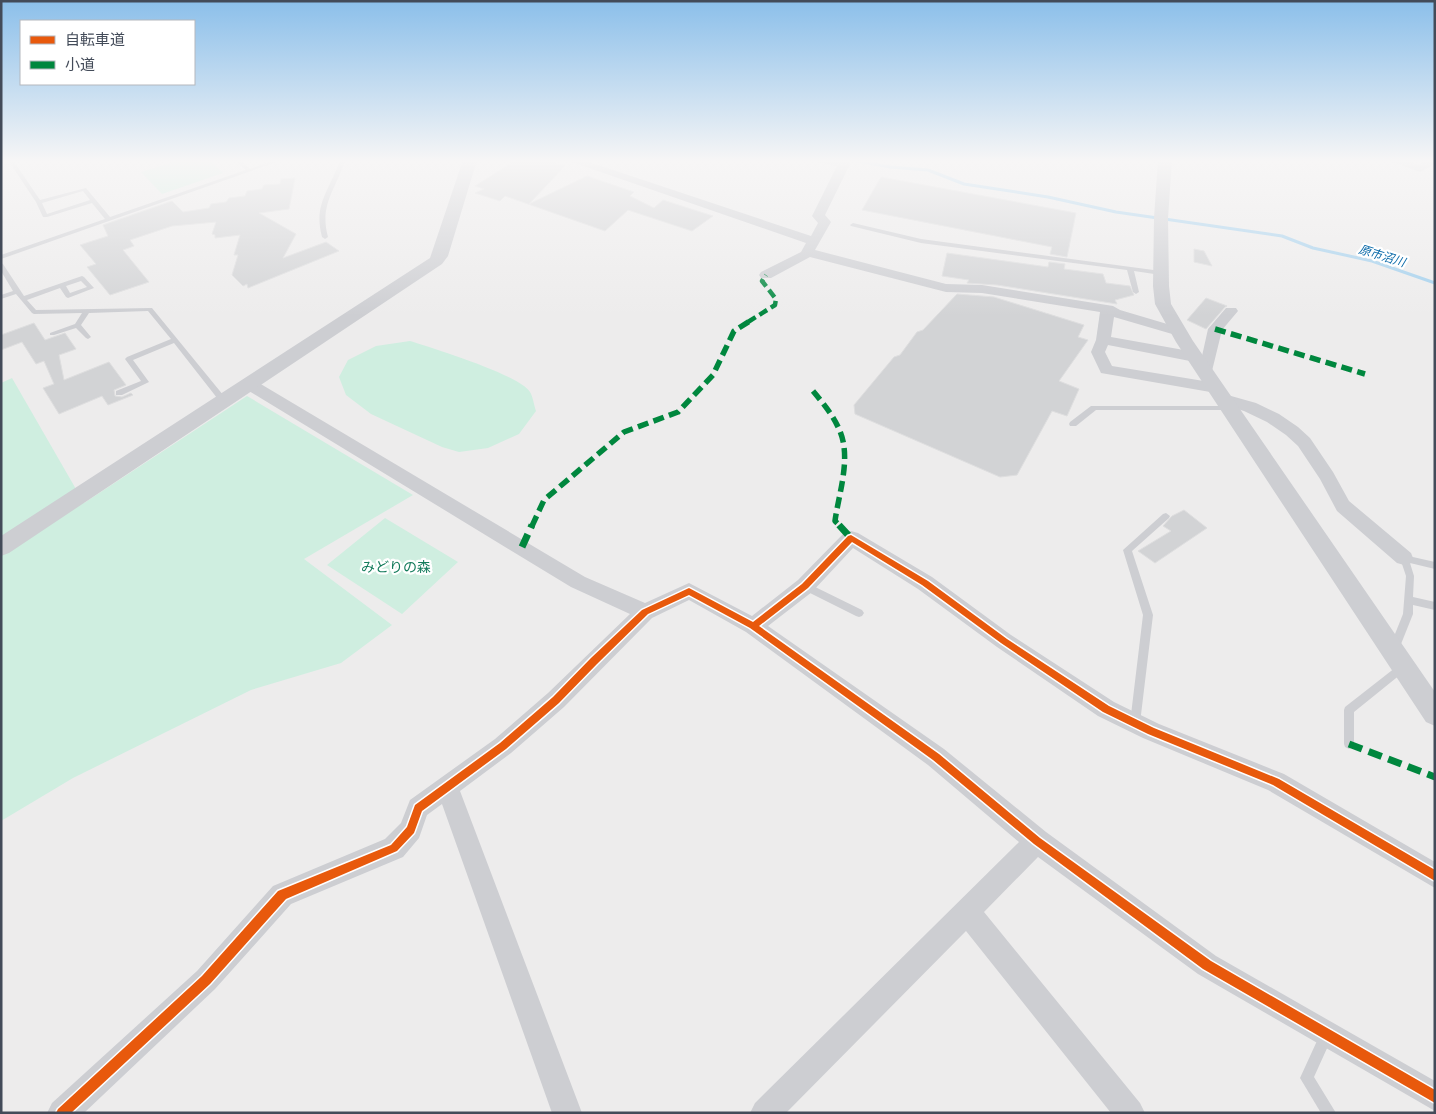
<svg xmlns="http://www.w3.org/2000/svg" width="1436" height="1114" viewBox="0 0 1436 1114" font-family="'Work Sans','Noto Sans JP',sans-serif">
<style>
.green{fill:#cfeee0}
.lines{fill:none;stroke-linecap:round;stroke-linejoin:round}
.stream{stroke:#a1cfed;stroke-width:3}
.building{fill:#d2d3d5;stroke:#dededf}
.service{fill:#cdced2;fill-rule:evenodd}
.minor{fill:#cdced2;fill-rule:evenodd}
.tertiary{fill:#cdced2;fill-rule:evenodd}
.quiet-far2{stroke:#00873e;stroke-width:4.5;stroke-dasharray:9 4.5;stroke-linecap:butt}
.quiet-far1{stroke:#00873e;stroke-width:5.5;stroke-dasharray:11 5.5;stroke-linecap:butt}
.quiet{stroke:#00873e;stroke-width:7;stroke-dasharray:14 7;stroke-linecap:butt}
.cycleway-casing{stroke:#fff;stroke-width:3}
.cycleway{fill:#e8590c;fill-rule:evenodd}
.labels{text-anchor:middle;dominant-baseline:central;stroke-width:4.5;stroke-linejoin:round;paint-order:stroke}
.far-water-label{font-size:12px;font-style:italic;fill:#0768a8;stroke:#fff}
.park-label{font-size:14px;fill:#137b5b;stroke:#fff}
</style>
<rect width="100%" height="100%" fill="#edecec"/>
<!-- green -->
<path class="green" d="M 181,160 L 210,160 L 223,173 L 162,194 L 141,172 Z
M 410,341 C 432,348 520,375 530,392 C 533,397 534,405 536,411 L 519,434 L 488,448 L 459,452 L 442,447 L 371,414 L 346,395 L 339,377 L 348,360 L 376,346 Z
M 12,378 L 84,503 L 247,396 L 413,495 L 304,559 L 392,625 L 341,663 L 251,690 L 73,778 L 1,821 L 1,383 Z
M 385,518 L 458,562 L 402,614 L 327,565 Z"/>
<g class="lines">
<!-- stream -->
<path class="stream" d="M 853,160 L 890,167 L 928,170 L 964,184 L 1048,197 L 1116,212 L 1282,236 L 1313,248 L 1372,261 L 1435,283"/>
</g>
<!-- building -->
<path class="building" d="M 516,160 L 546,160 L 565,166 L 529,204 L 587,176 L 634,192 L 630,196 L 654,208 L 663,200 L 713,216 L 692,231 L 628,210 L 605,231 L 505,196 L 500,201 L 475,193 L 484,189 L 475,186 Z
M 881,177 L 1076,213 L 1067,257 L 1050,254 L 1052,247 L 862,210 Z
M 295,178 L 289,209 L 259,213 L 296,234 L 283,258 L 326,242 L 339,251 L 248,288 L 247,284 L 243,286 L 232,275 L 238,255 L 234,255 L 240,235 L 215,238 L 215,235 L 212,234 L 216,222 L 172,226 L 130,240 L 134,246 L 123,250 L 149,282 L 110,295 L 87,267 L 96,264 L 80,245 L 108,236 L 103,225 L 172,201 L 183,212 L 209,208 L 211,204 L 226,202 L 229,198 L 245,196 L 247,191 L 262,189 L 264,185 L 280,184 L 281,179 Z
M 1194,249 L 1204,251 L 1212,266 L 1194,262 Z
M 947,253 L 1048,267 L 1049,262 L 1065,264 L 1064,269 L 1103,274 L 1106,283 L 1130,286 L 1134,295 L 1115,300 L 1117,304 L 997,285 L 967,283 L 969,280 L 942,276 Z
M 957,294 L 994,297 L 1084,325 L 1078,337 L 1088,340 L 1059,381 L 1079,389 L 1067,416 L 1052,411 L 1017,475 L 1000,477 L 855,414 L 854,405 L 894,357 L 900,355 L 917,332 L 923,330 Z
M 1206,298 L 1227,306 L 1225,307 L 1206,329 L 1187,320 Z
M 34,323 L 45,340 L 65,333 L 76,349 L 59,355 L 64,380 L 109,362 L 126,385 L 114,390 L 115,396 L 122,397 L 131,393 L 133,395 L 108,405 L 102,396 L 59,414 L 43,388 L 54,384 L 44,361 L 36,364 L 22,342 L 1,350 L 1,335 Z
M 1184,510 L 1207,528 L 1155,563 L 1138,551 L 1171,531 L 1163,526 L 1172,516 Z"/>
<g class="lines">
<!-- service -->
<path class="service" d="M 8,160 L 13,160 L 40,200 L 86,188 L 110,217 L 246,170 L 234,160 L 240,160 L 250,169 L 274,160 L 282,160 L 1,259 L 1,255 L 105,219 L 92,203 L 47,217 L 43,217 L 36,202 ZM 83,191 L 90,200 L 47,214 L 42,203 Z
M 340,160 L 345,160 C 336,190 319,204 328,237 L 325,239 L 322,237 C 313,204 330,190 340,160 Z
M 853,223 L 921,239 L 1161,271 L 1164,273 L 1161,275 L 1134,271 L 1139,292 L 1136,294 L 1133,292 L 1127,270 L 921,243 L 851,226 L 850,225 Z
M 1,263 L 3,264 L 24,296 L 82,276 L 84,277 L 94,288 L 68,298 L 66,297 L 60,288 L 27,300 L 36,310 L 152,308 L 228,401 L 227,403 L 221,403 L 174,343 L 133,360 L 149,382 L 122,395 L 116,395 L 116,391 L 141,381 L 125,359 L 127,357 L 171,339 L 148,311 L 89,313 L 81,325 L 91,337 L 88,339 L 86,338 L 76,328 L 54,335 L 50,335 L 50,333 L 75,324 L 82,313 L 34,314 L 32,313 L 16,294 L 1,299 L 1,295 L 13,291 L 1,271 ZM 81,281 L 87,287 L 70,293 L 66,286 Z
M 1091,406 L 1229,406 L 1233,408 L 1229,410 L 1096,410 L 1076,426 L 1070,426 L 1069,424 L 1070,422 Z
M 1166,513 L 1170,516 L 1169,518 L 1132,551 L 1153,615 L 1140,723 L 1139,726 L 1135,728 L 1131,726 L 1130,723 L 1143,615 L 1123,550 L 1163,514 Z
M 1404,555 L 1435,562 L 1435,569 L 1410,563 L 1414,576 L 1413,597 L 1435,602 L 1435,610 L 1413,605 L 1413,614 L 1399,649 L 1397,652 L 1394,653 L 1391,652 L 1389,649 L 1403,614 L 1406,576 L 1400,558 L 1401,556 Z
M 805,582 L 862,610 L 864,613 L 862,616 L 859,617 L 856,616 L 802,589 L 800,586 L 802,583 Z
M 1403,663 L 1406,664 L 1408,667 L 1406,670 L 1354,712 L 1354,744 L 1353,747 L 1349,749 L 1345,747 L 1344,744 L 1344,710 L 1345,707 L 1400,664 Z
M 1327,1029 L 1332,1030 L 1333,1035 L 1314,1077 L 1336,1113 L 1321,1113 L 1300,1078 L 1322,1030 Z"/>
<!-- minor -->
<path class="minor" d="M 566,160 L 583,160 L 811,236 L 818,223 L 812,216 L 837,166 L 817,162 L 816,160 L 848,162 L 850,164 L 825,215 L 831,222 L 815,250 L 946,284 L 982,285 L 1113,306 L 1120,310 L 1184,329 L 1186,332 L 1184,335 L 1179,336 L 1114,317 L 1111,337 L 1195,352 L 1202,356 L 1208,329 L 1226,308 L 1236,308 L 1238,311 L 1222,330 L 1211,375 L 1201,375 L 1198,372 L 1201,359 L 1195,362 L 1108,345 L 1105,352 L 1112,366 L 1216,383 L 1222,384 L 1224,388 L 1222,392 L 1216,393 L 1101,373 L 1091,352 L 1096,340 L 1100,312 L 982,293 L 946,292 L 810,257 L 771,278 L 761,278 L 759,275 L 761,272 L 801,252 L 806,243 Z
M 1388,160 L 1405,160 L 1419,165 L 1426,160 L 1435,160 L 1435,164 L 1420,172 Z
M 249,379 L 254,380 L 585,577 L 645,603 L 689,583 L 752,616 L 798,580 L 844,533 L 851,531 L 858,533 L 932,577 L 1011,635 L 1114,702 L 1159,724 L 1284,774 L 1435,862 L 1435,888 L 1268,790 L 1143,738 L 1098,716 L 997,647 L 918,589 L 853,548 L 812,592 L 768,626 L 944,749 L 1046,832 L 1216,956 L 1435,1081 L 1435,1111 L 1198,974 L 1038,857 L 984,912 L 1140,1103 L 1145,1113 L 1111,1113 L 966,931 L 786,1113 L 750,1113 L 755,1103 L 1019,842 L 928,765 L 746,632 L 689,600 L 652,618 L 564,707 L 511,753 L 460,791 L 582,1113 L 552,1113 L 442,804 L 427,815 L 419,838 L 403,857 L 291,904 L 215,989 L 84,1113 L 47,1113 L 52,1103 L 197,971 L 273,886 L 385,839 L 401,823 L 410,800 L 495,739 L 548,693 L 630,614 L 571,587 L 244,388 L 241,384 L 244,380 Z
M 1224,394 L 1256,403 L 1279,414 L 1298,427 L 1310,438 L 1333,472 L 1349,501 L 1411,553 L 1413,558 L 1411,563 L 1404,565 L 1397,563 L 1337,511 L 1320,479 L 1298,446 L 1286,435 L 1267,422 L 1244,411 L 1218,403 L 1216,399 L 1218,395 Z"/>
<!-- tertiary -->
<path class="tertiary" d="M 463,160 L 477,160 L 448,256 L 442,264 L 9,553 L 1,556 L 1,536 L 430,258 Z
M 1158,160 L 1172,160 L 1168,218 L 1169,286 L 1171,304 L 1193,341 L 1435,692 L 1435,726 L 1426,722 L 1176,342 L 1155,304 L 1153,286 L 1154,218 Z"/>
<!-- quiet-far2 -->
<path class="quiet-far2" d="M 748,322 L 775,305 L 776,299 L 762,281 L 766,275"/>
<!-- quiet-far1 -->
<path class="quiet-far1" d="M 1215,329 L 1365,374
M 813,391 C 823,403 833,415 839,429 C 852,457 839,492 835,521 L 840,526
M 532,526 L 544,500 L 624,432 L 678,412 L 713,375 L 734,331 L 750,321"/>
<!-- quiet -->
<path class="quiet" d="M 839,525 L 851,538
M 522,547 L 532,525
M 1349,744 L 1435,777"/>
<!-- cycleway casing -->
<g class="cycleway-casing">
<path id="cycleway" d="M 851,535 L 928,581 L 1007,639 L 1109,706 L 1154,728 L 1279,779 L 1435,870 L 1435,881 L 1273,785 L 1148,734 L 1103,712 L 1001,643 L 922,585 L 852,542 L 808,588 L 759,626 L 939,754 L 1040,838 L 1211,961 L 1435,1090 L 1435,1103 L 1203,969 L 1034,844 L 933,760 L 750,628 L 689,595 L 648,614 L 597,664 L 559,703 L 506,749 L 422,811 L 414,833 L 397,851 L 286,899 L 210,984 L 71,1113 L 56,1113 L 58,1109 L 202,976 L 278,891 L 391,845 L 407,827 L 415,805 L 500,743 L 553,697 L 591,658 L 642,610 L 689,588 L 753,622 L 802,584 L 848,536 Z"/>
</g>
<!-- cycleway -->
<use href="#cycleway" class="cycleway"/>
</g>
<!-- sky -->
<linearGradient id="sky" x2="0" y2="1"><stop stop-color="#8bbfea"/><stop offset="0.51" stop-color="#f7f6f6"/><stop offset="1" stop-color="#f7f6f6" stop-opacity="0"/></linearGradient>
<rect width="1436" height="316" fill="url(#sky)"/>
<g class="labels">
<!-- far-water labels -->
<g class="far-water-label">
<text transform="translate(1382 256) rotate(17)">原市沼川</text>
</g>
<!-- park labels -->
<g class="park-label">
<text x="396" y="567">みどりの森</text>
</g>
</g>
<!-- border -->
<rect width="1436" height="1114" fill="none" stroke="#434b59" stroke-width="5"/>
<!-- legend -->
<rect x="20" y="20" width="175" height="65" fill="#ffffff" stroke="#b4b7bd"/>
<rect x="30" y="36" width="25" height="8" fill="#e8590c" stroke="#b4b7bd"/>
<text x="65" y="45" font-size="15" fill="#434b59">自転車道</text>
<rect x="30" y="61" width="25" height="8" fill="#00873e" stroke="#b4b7bd"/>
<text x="65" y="70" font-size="15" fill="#434b59">小道</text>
</svg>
